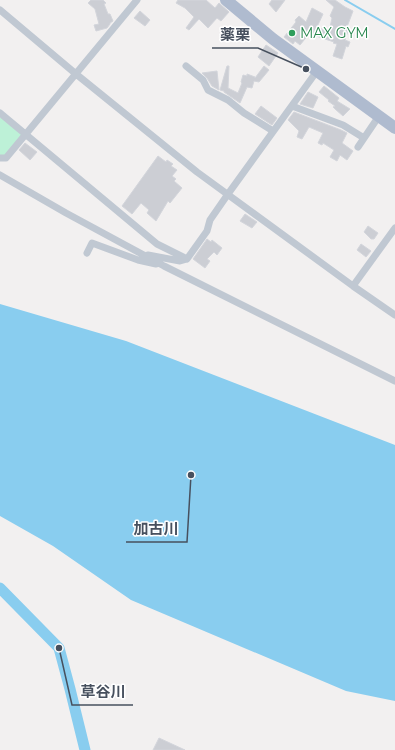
<svg xmlns="http://www.w3.org/2000/svg" width="395" height="750" viewBox="0 0 395 750" font-family="Montserrat,'Noto Sans JP',sans-serif">
<style>
.green{fill:#bdf1d7}
.water{fill:#89cdef}
.lines{fill:none;stroke-linecap:round;stroke-linejoin:round}
.stream{stroke:#89cdef;stroke-width:2}
.river{stroke:#89cdef;stroke-width:11}
.building{fill:#ccced4;stroke:#d3d5db}
.street{stroke:#c0c8d2;stroke-width:7}
.primary{stroke:#afbbcf;stroke-width:12}
.leisure-dot{fill:#2e9e5b;stroke:#fff;stroke-width:1.5}
.labels{text-anchor:middle;dominant-baseline:central;stroke-width:3;stroke-linejoin:round;paint-order:stroke}
.leisure-label{font-size:14px;fill:#27864d;stroke:#fff;text-anchor:start}
.leader{fill:none;stroke:#47505e;stroke-width:1.5}
.callout-dot{fill:#47505e;stroke:#fff;stroke-width:1.5}
.callout-label{font-size:15px;text-anchor:middle;font-weight:bold;fill:#47505e;stroke:#fff;stroke-width:3;stroke-linejoin:round;paint-order:stroke}
</style>
<rect width="100%" height="100%" fill="#f2f0f0"/>
<!-- green -->
<path class="green" d="M 2,117 L 23,135 L 5,156 L 0,155 L 0,118 Z"/>
<!-- water -->
<path class="water" d="M 0,304 L 126,341 L 395,445 L 395,701 L 346,691 L 131,600 L 53,546 L 0,516 Z"/>
<g class="lines">
<!-- stream -->
<path class="stream" d="M 345,0 L 395,29"/>
<!-- river -->
<path class="river" d="M 0,588 L 59,648 L 70,689 L 85,750"/>
</g>
<!-- building -->
<path class="building" d="M 91,0 L 103,0 L 106,3 L 104,4 L 108,14 L 110,14 L 113,21 L 110,23 L 110,24 L 107,28 L 96,31 L 94,25 L 99,24 L 95,9 L 88,3 Z
M 178,0 L 206,0 L 215,8 L 219,3 L 229,12 L 221,21 L 217,18 L 208,28 L 199,19 L 189,30 L 186,28 L 194,17 L 185,8 L 176,3 Z
M 272,0 L 285,0 L 276,12 L 269,4 Z
M 326,0 L 335,0 L 345,7 L 353,11 L 347,27 L 349,28 L 345,40 L 350,42 L 348,47 L 346,46 L 342,59 L 333,56 L 337,44 L 333,43 L 334,42 L 316,36 L 315,38 L 309,34 L 300,45 L 295,41 L 293,44 L 284,37 L 296,22 L 295,20 L 299,16 L 306,22 L 312,8 L 323,14 L 317,27 L 329,32 L 332,18 L 330,16 L 334,7 Z
M 140,11 L 150,20 L 145,26 L 134,18 Z
M 266,45 L 278,53 L 269,66 L 258,57 Z
M 227,66 L 229,66 L 228,88 L 238,93 L 242,83 L 241,82 L 243,75 L 247,76 L 247,74 L 255,77 L 255,78 L 264,66 L 269,70 L 259,82 L 254,81 L 252,88 L 247,87 L 240,103 L 224,92 L 224,91 L 220,90 Z
M 217,71 L 219,90 L 212,86 L 207,78 L 202,73 Z
M 324,86 L 339,98 L 337,101 L 350,109 L 343,116 L 335,109 L 333,107 L 335,106 L 328,101 L 329,100 L 319,92 Z
M 308,92 L 318,97 L 313,108 L 300,104 Z
M 261,106 L 277,118 L 272,125 L 255,114 Z
M 294,112 L 341,130 L 347,133 L 342,143 L 353,151 L 347,160 L 340,155 L 337,161 L 330,157 L 334,150 L 323,143 L 322,145 L 318,143 L 323,133 L 309,127 L 302,139 L 297,137 L 299,131 L 288,120 Z
M 25,143 L 37,152 L 30,160 L 19,150 Z
M 158,156 L 166,162 L 167,160 L 173,164 L 171,166 L 177,170 L 172,176 L 176,179 L 174,181 L 182,188 L 170,203 L 168,201 L 156,221 L 147,213 L 149,210 L 141,203 L 132,214 L 122,206 Z
M 245,214 L 257,222 L 252,228 L 240,221 Z
M 368,226 L 378,233 L 374,239 L 371,239 L 364,232 Z
M 207,239 L 211,242 L 212,240 L 222,248 L 217,255 L 214,252 L 207,259 L 210,261 L 205,268 L 193,259 Z
M 361,244 L 371,251 L 366,257 L 357,250 Z
M 159,738 L 185,750 L 153,750 Z"/>
<g class="lines">
<!-- street -->
<path class="street" d="M 0,10 L 76,74 L 197,172 L 353,286 L 395,315
M 186,66 L 203,80 L 208,90 L 228,100 L 244,113 L 273,131
M 292,106 L 343,125 L 364,138
M 0,113 L 157,244 L 187,259
M 358,147 L 379,116
M 0,158 L 6,158 L 137,0
M 0,175 L 66,213 L 164,266 L 395,381
M 87,253 L 92,243 L 138,260 L 156,264
M 148,255 L 180,261 L 187,259 L 207,231 L 210,220 L 228,194 L 317,71
M 353,286 L 395,228"/>
<!-- primary -->
<path class="primary" d="M 226,0 L 273,39 L 395,128"/>
</g>
<!-- markers -->
<circle class="leisure-dot" cx="292" cy="33" r="4"/>
<g class="labels">
<!-- leisure labels -->
<g class="leisure-label">
<text x="300" y="33">MAX GYM</text>
</g>
</g>
<!-- callouts -->
<path class="leader" d="M306 69L258 48H212M191 475L187 542H126M59 648L72 705H133"/>
<g class="callout-dot">
<circle cx="306" cy="69" r="4"/>
<circle cx="191" cy="475" r="4"/>
<circle cx="59" cy="648" r="4"/>
</g>
<g class="callout-label">
<text x="235" y="40">薬栗</text>
<text x="156" y="534">加古川</text>
<text x="103" y="697">草谷川</text>
</g>
</svg>
